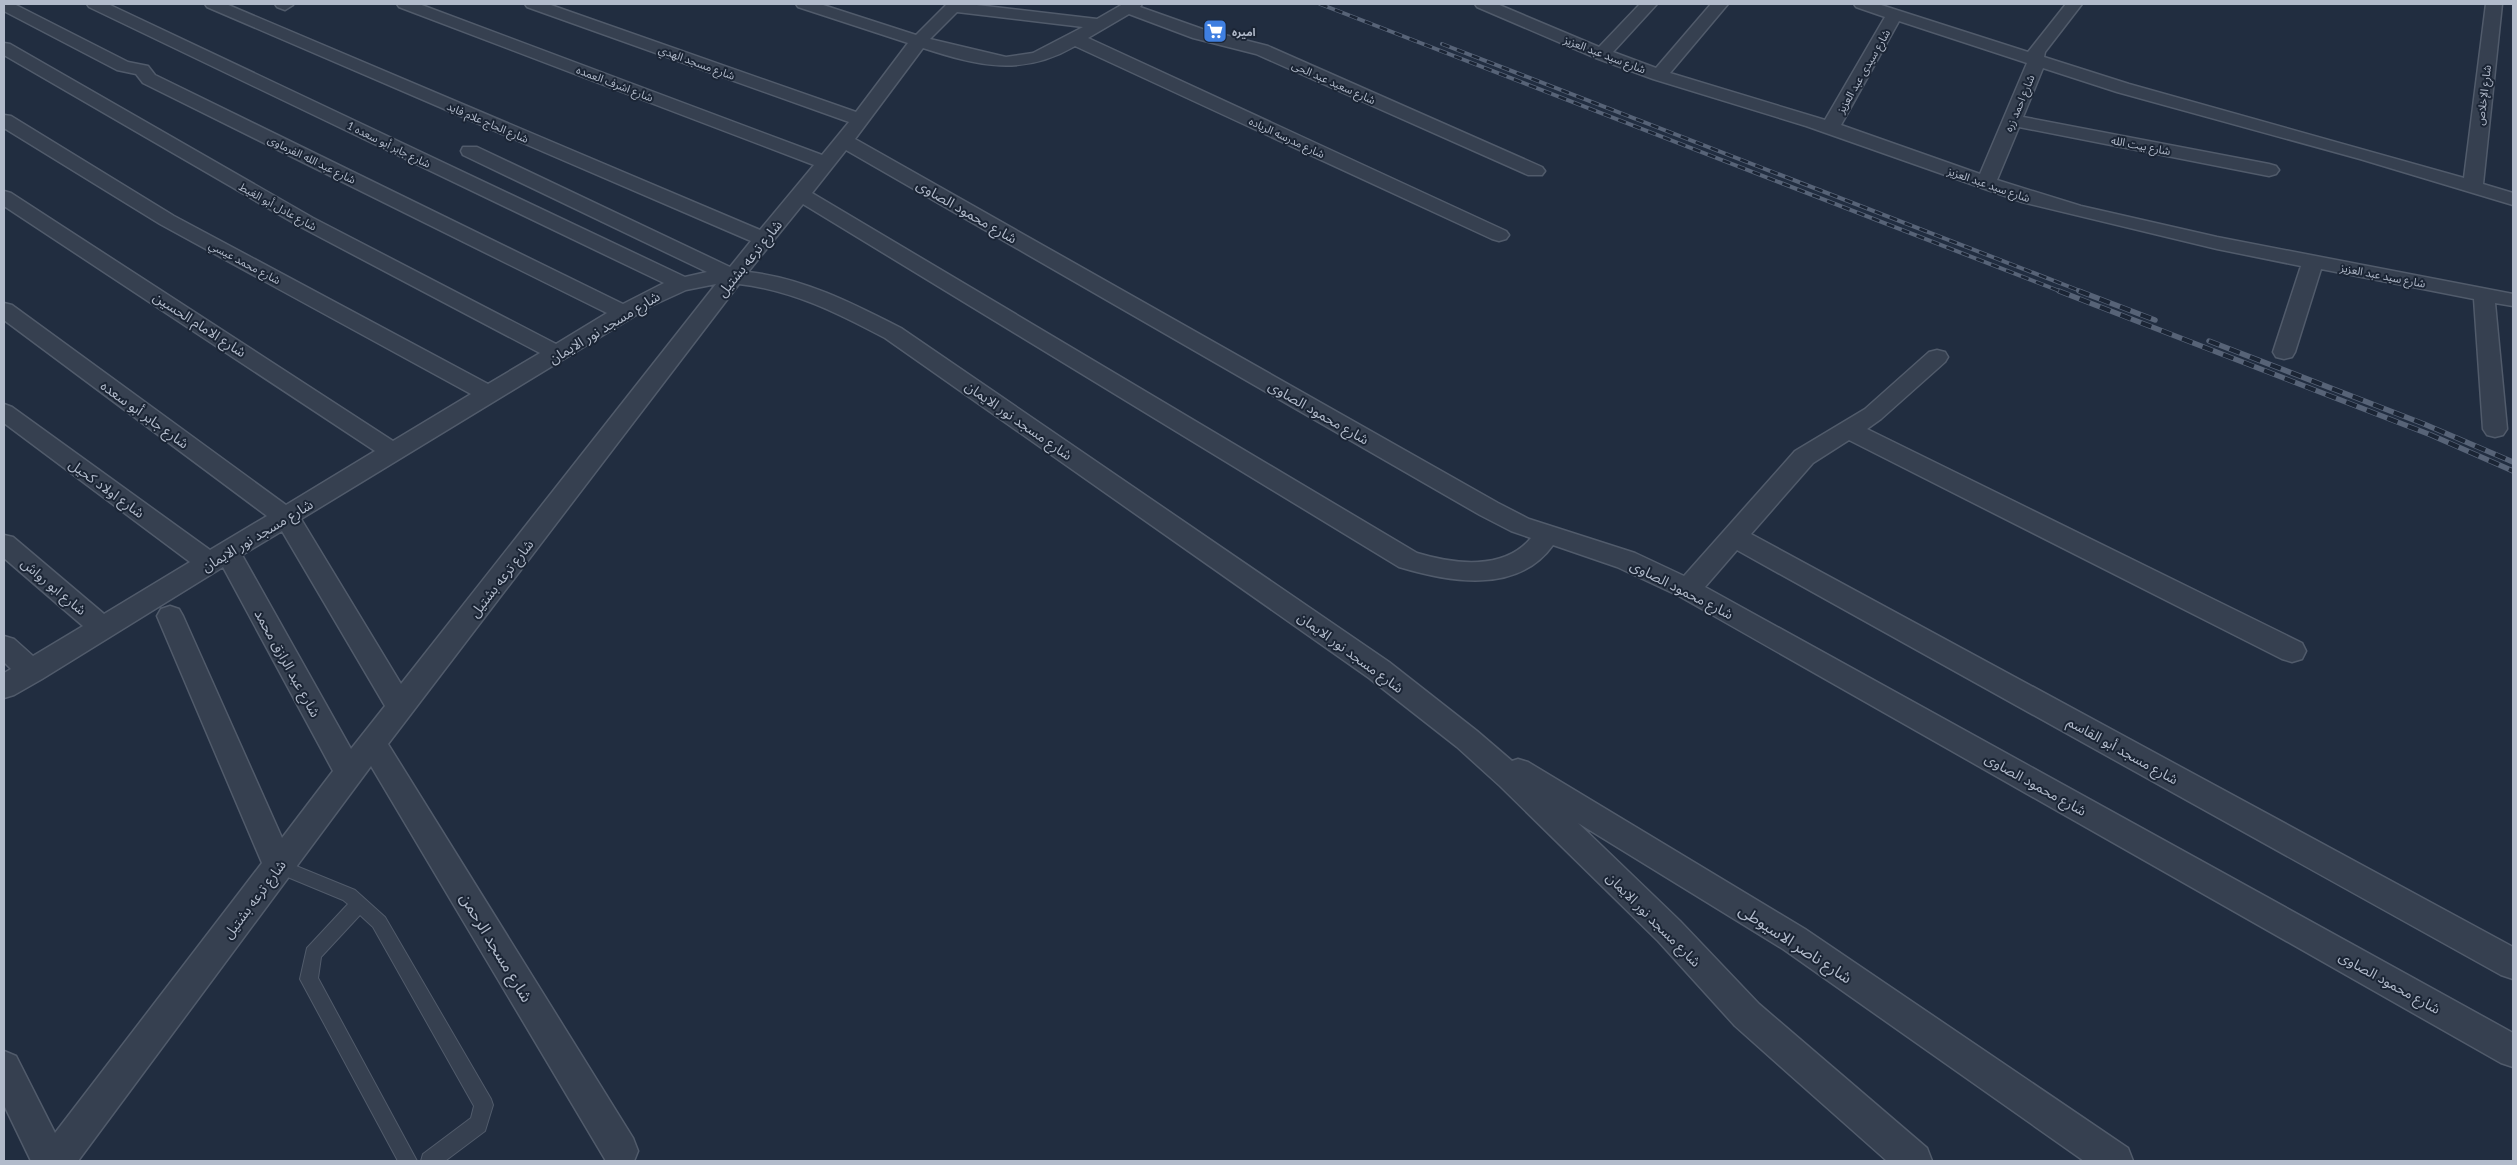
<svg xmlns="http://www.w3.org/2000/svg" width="2517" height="1165" viewBox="0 0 2517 1165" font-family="Lato,'Noto Sans Arabic',sans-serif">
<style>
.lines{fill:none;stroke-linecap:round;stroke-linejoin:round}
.service-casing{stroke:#515b6b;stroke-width:2}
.minor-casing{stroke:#515b6b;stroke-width:3}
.service{fill:#364050;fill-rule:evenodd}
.minor{fill:#364050;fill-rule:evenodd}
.rail-far1-casing{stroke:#576377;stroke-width:4}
.rail-casing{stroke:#576377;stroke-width:5.5}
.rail-far1{stroke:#1b2535;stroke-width:2.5;stroke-dasharray:8;stroke-linecap:butt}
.rail{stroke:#1b2535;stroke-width:4;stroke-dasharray:11;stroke-linecap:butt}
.labels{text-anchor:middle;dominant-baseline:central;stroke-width:4;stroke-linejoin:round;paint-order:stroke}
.far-poi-label{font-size:11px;font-weight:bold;fill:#b2bbcb;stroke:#1b2535;text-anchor:start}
.far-street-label{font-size:11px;fill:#b2bbcb;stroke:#1b2535}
.street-label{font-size:14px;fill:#b2bbcb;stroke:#1b2535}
.near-street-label{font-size:16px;fill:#b2bbcb;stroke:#1b2535}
</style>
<rect width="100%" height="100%" fill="#212d40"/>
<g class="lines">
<!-- service casing -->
<g class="service-casing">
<path id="service" d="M 279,859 L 355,890 L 385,917 L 491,1099 L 493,1105 L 485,1131 L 445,1161 L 421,1161 L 423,1154 L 471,1118 L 474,1106 L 373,927 L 360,915 L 321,957 L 318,978 L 417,1161 L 398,1161 L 300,979 L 307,948 L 348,904 L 343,900 L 273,871 L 271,866 L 273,861 Z"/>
</g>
<!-- minor casing -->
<g class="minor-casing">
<path id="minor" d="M 4,4 L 14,4 L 128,62 L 148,66 L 155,75 L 623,304 L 664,283 L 89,7 L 87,4 L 108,4 L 685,277 L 707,272 L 463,155 L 461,151 L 463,147 L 477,147 L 730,267 L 751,241 L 207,7 L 205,4 L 226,4 L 760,230 L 814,165 L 399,7 L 397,4 L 419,4 L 822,155 L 849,122 L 527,7 L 525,4 L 548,4 L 856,112 L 908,43 L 798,7 L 796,4 L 820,4 L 916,35 L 947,4 L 968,4 L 1097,19 L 1123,4 L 1142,4 L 1140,7 L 1205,30 L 1268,46 L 1542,167 L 1545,171 L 1542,175 L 1528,175 L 1256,54 L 1193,38 L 1129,14 L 1088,38 L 1506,231 L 1509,235 L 1506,239 L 1499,241 L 1492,239 L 1075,46 C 1022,77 978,66 923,48 L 855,139 L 1498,503 L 1529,519 L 1635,553 L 1684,576 L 1795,451 L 1865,409 L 1929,352 L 1937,350 L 1945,352 L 1948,357 L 1945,362 L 1881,419 L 1867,429 L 2302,643 L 2306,651 L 2302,659 L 2292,662 L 2282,659 L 1849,440 L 1813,463 L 1751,534 L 2513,947 L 2513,979 L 2501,975 L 1737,550 L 1705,587 L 2513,1033 L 2513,1067 L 2501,1063 L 1679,596 L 1617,567 L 1553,545 C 1517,595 1449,582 1399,567 L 803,204 L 748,272 C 803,278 852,303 901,328 L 1389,662 L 1477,731 L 1512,761 L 1518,759 L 1528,762 L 1805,929 L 2128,1148 L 2133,1161 L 2084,1161 L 1783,949 L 1578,823 L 1680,921 L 1759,1004 L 1927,1148 L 1932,1161 L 1887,1161 L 1735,1026 L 1658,941 L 1500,786 L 1457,747 L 1369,678 L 885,338 C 838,313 792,290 739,284 L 388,744 L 633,1138 L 638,1151 L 634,1161 L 606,1161 L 371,766 L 78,1161 L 31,1161 L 4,1105 L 4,1051 L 16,1056 L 55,1133 L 262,863 L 157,616 L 161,609 L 170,606 L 179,609 L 183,616 L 282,838 L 333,771 L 223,567 L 42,679 L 14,695 L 4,698 L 4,673 L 11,669 L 4,662 L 4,636 L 14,639 L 33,656 L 83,626 L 4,558 L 4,535 L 13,537 L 104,614 L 190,562 L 4,423 L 4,404 L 12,407 L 210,550 L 267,516 L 4,320 L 4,303 L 12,305 L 286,505 L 375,451 L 4,206 L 4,191 L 11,193 L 393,441 L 471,394 L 160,224 L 4,128 L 4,115 L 11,116 L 174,216 L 488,384 L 540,353 L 299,226 L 4,55 L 4,43 L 10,44 L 313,218 L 556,344 L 607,313 L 143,83 L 136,74 L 117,70 L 4,11 ZM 957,12 L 1083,27 L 1033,53 L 1006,57 L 930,39 ZM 846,150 L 1480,515 L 1511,531 L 1531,538 C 1504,571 1453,564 1417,553 L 812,193 ZM 716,284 L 401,684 L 301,519 L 651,306 L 686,290 ZM 282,531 L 385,706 L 351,749 L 242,555 Z
M 275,4 L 292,4 L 293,5 L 285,10 L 277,7 Z
M 1475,4 L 1497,4 L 1599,47 L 1640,4 L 1657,4 L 1613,52 L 1656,68 L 1711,4 L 1728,4 L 1670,73 L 1825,120 L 1885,17 L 1856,7 L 1854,4 L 1878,4 L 2028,52 L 2066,4 L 2082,4 L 2045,52 L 2044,57 L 2129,84 L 2464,178 L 2486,4 L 2502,4 L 2483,184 L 2513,193 L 2513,205 L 2360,159 L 2117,92 L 2043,68 L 2023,117 L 2269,164 L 2276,166 L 2279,170 L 2276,174 L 2269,176 L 2019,127 L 1997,180 L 2081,206 L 2217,237 L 2513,294 L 2513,306 L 2495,303 L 2507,429 L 2503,435 L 2495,437 L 2487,435 L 2483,429 L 2474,299 L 2321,269 L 2295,352 L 2292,357 L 2284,359 L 2276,357 L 2273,352 L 2301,266 L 2217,249 L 2022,202 L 1806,126 L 1653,79 L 1596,58 L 1477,7 ZM 1899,21 L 2027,63 L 1980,174 L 1841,125 Z"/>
</g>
<!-- service -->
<use href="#service" class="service"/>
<!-- minor -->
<use href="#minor" class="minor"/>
<!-- rail-far1 casing -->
<g class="rail-far1-casing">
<path id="rail-far1" d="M 1320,4 L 2062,292
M 1442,44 L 2083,292"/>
</g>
<!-- rail casing -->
<g class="rail-casing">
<path id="rail" d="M 2059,291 L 2431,435 L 2513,471
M 2079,291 L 2155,320
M 2209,341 L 2424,424 L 2513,462"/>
</g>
<!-- rail-far1 -->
<use href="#rail-far1" class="rail-far1"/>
<!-- rail -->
<use href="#rail" class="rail"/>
</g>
<!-- icons -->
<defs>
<g id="supermarket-square" transform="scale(1.25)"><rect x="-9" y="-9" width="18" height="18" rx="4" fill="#3f7fe0" stroke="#1b2535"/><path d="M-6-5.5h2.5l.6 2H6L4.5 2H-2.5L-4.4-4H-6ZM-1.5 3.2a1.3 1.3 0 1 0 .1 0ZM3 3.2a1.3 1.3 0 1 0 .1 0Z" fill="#fff"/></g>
</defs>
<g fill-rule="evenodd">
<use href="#supermarket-square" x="1215" y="31"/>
</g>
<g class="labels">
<!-- far-poi labels -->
<g class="far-poi-label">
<text x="1232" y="31">اميره</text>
</g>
<!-- far-street labels -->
<g class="far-street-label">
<text transform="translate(1605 54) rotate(21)">شارع سيد عبد العزيز</text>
<text transform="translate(697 62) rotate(20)">شارع مسجد الهدي</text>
<text transform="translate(1863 71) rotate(-60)">شارع سيدى عبد العزيز</text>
<text transform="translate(1334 82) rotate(24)">شارع سعيد عبد الحى</text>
<text transform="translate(615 83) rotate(21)">شارع اشرف العمده</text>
<text transform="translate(2483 95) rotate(-83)">شارع الإخلاص</text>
<text transform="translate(2019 103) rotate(-67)">شارع احمد زره</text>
<text transform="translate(488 122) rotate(23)">شارع الحاج علام فايد</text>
<text transform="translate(1287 137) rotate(25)">شارع مدرسه الرياده</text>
<text transform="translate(389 144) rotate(26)">شارع جابر أبو سعده 1</text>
<text transform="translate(2141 145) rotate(11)">شارع بيت الله</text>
<text transform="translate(312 159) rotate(26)">شارع عبد الله الفرماوى</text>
<text transform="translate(1989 184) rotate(19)">شارع سيد عبد العزيز</text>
<text transform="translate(278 206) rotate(29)">شارع عادل أبو الغيط</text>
<text transform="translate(245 262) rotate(28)">شارع محمد عيسي</text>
<text transform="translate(2383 275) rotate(11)">شارع سيد عبد العزيز</text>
</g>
<!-- street labels -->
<g class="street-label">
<text transform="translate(967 211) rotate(30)">شارع محمود الصاوى</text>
<text transform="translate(749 258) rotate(-51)">شارع ترعه بشتيل</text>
<text transform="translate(200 324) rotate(33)">شارع الامام الحسين</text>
<text transform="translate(604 327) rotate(-31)">شارع مسجد نور الايمان</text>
<text transform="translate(1319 412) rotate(30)">شارع محمود الصاوى</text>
<text transform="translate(145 414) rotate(36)">شارع جابر أبو سعده</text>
<text transform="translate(1019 420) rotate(35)">شارع مسجد نور الايمان</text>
<text transform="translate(107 488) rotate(36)">شارع اولاد كحيل</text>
<text transform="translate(257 535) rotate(-31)">شارع مسجد نور الايمان</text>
<text transform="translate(501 578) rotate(-52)">شارع ترعه بشتيل</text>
<text transform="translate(54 586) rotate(40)">شارع ابو رواش</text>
<text transform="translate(1682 589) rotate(27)">شارع محمود الصاوى</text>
<text transform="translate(1351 652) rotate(36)">شارع مسجد نور الايمان</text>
<text transform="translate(288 663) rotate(61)">شارع عبد الرازق محمد</text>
<text transform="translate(2123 750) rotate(29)">شارع مسجد أبو القاسم</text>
<text transform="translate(2036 784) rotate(29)">شارع محمود الصاوى</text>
<text transform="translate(254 899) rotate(-53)">شارع ترعه بشتيل</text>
<text transform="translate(1654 919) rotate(45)">شارع مسجد نور الايمان</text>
<text transform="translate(2390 982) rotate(29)">شارع محمود الصاوى</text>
</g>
<!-- near-street labels -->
<g class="near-street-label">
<text transform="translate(1796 943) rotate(33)">شارع ناصر الاسيوطى</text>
<text transform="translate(497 947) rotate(59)">شارع مسجد الرحمن</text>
</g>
</g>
<!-- border -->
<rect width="2517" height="1165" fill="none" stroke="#b2bbcb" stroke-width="10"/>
</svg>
